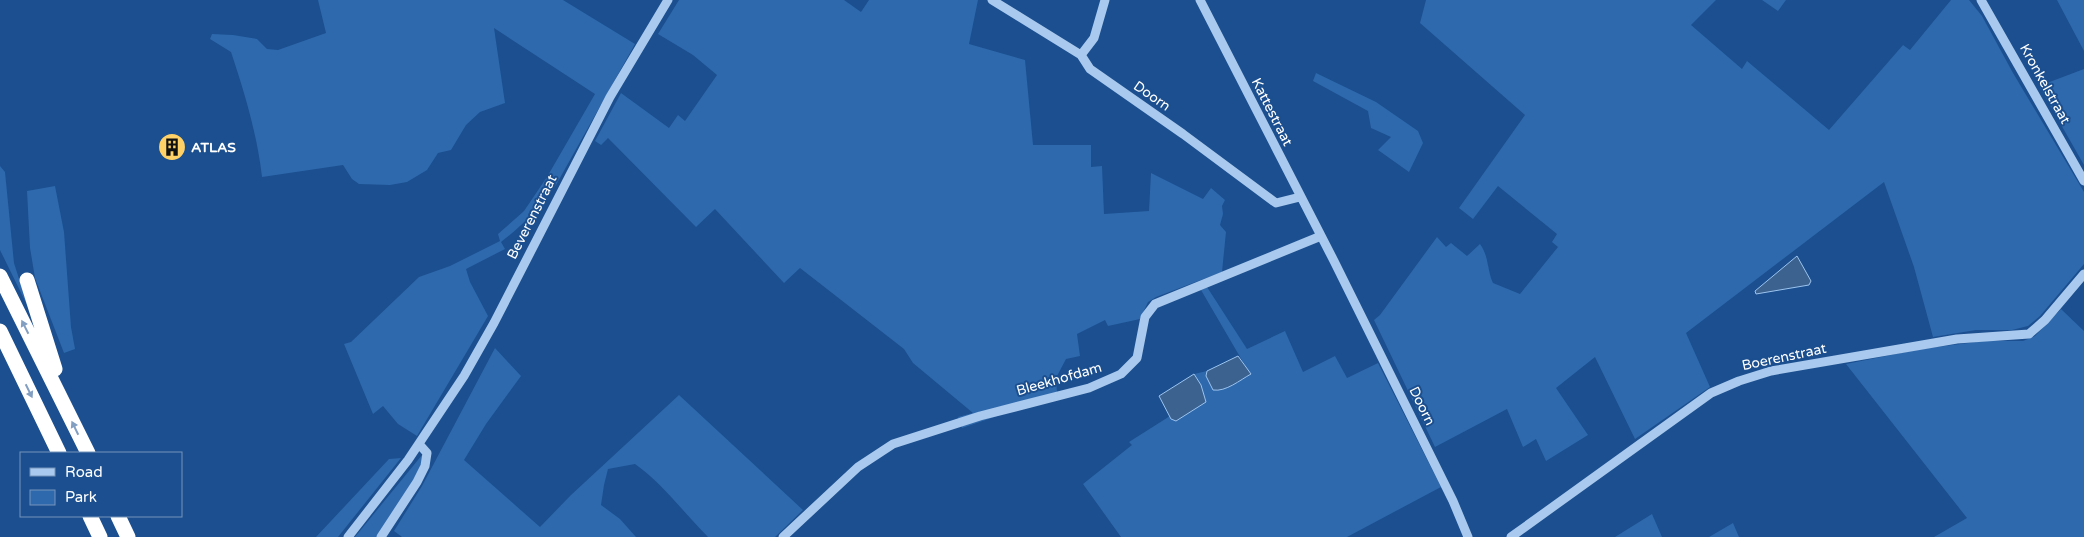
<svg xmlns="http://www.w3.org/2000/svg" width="2084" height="537" viewBox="0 0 2084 537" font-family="'Varela Round',sans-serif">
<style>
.green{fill:#2e69ad}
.water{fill:#3c6290;stroke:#9cc4f0}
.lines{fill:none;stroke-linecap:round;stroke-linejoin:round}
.minor{stroke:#a9c9ee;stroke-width:9}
.highway{stroke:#fff;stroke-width:15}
.oneway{fill:#829ec1}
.labels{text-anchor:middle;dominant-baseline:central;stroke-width:4;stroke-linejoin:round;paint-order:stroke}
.street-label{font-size:14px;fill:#fff;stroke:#1b4f8f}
.poi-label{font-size:14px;font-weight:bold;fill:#fff;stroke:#1b4f8f;text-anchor:start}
</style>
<rect width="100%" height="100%" fill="#1b4f8f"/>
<!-- green -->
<path class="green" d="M 318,0 L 563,0 L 635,44 L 556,185 C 540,208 523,225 501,242 L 505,249 L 466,269 L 470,282 L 488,316 L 417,436 L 398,424 L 383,406 L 373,414 L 344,344 L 351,342 L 419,277 L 450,266 L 500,241 L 498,234 L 524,211 L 547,177 L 595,94 L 494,28 L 505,103 L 480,112 L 466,125 L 451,150 L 438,153 L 427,170 L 407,182 L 390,185 L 359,184 L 352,179 L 343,165 L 262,177 C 257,134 245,94 231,52 L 210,39 L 212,34 L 233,35 L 257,39 L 267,49 L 278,50 L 326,33 Z
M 679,0 L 844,0 L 861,12 L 869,0 L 978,0 L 969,44 L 1025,60 L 1033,145 L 1091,145 L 1091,167 L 1102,166 L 1104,214 L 1149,211 L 1151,173 L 1203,199 L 1211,188 L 1225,200 L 1222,206 L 1223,214 L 1220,225 L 1226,232 L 1222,272 L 1156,297 L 1148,302 L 1140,319 L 1108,326 L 1105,320 L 1077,334 L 1080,356 L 1066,359 L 1056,378 L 1057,393 L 1024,407 L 962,428 L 958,417 L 973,413 L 913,363 L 904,349 L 800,268 L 784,283 L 715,209 L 696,227 L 608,138 L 601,145 L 595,141 L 621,93 L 669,128 L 678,115 L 685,121 L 717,75 L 693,55 L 658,34 Z
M 1426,0 L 1716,0 L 1691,25 L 1742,69 L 1747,61 L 1829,130 L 1903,45 L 1910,50 L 1951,0 L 1969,0 L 1982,16 L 2013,73 L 2084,192 L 2084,264 L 2040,316 L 2028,326 L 2012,330 L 1976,330 L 1933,337 L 1914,267 L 1884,182 L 1686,333 L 1710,387 L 1635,439 L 1595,357 L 1556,388 L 1588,435 L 1546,461 L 1536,439 L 1523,447 L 1507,409 L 1435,447 L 1374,320 L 1380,315 L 1437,237 L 1446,247 L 1451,243 L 1467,256 L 1480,244 C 1489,256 1487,270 1493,283 L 1520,294 L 1558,247 L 1552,242 L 1557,234 L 1498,186 L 1473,219 L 1459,208 L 1525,115 L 1420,23 Z
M 1762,0 L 1786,0 L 1778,11 Z
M 2057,0 L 2084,0 L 2084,51 Z
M 2084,69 L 2084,165 L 2039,86 Z
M 1316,73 L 1376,102 L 1418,131 L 1423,143 L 1409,172 L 1378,150 L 1391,137 L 1371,128 L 1368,111 L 1313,81 Z
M 0,166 L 5,172 L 14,263 L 28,307 L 0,250 Z
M 55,186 L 64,232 L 71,327 L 75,349 L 64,353 L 35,278 L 30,248 L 27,191 Z
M 1207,287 L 1247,349 L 1285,331 L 1303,372 L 1335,356 L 1347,378 L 1378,363 L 1441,487 L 1347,537 L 1121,537 L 1083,484 L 1132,445 L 1129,442 L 1170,416 L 1172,419 L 1201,386 L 1194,374 L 1207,371 L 1206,376 L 1250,374 L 1201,290 Z
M 2061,309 L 2084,331 L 2084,537 L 1934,537 L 1967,518 L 1846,364 L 1921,349 L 1984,341 L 2023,341 L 2035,336 Z
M 495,348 L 521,376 L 486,424 L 464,460 L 540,527 L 571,495 L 679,395 L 803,510 L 775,537 L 708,537 C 683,512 663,484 635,464 L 608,469 L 604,485 L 601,505 L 620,519 L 636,537 L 402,537 L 394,531 L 422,486 Z
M 422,455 L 423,458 L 418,473 L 377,537 L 355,537 Z
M 401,458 L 338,537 L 316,537 L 389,459 Z
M 1652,514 L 1662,537 L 1615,537 Z
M 1733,523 L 1739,537 L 1709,537 Z"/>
<!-- water -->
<path class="water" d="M 1797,256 L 1811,281 L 1809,285 L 1756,294 L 1755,291 Z
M 1238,356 L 1251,374 C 1240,380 1226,392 1213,390 L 1206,376 L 1207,371 Z
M 1194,374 L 1201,385 L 1206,402 L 1176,421 L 1171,419 L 1159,396 Z"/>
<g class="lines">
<!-- minor -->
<path class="minor" d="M 992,0 L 1081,55 L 1090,69 L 1183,134 L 1276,203 L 1300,197
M 1200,0 L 1334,261 L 1453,501 L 1468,537
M 1981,0 L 2084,181
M 1081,55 L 1094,38 L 1105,0
M 348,537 L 408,460 L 464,376 L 494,323 L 610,97 L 668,0
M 381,537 L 417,482 L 425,466 L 427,453 L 419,444
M 783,537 L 858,467 L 893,444 L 980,416 L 1089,388 L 1121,374 L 1137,358 L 1145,317 L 1155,304 L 1321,236
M 1511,537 L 1711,393 L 1739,381 L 1771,371 L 1957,339 L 2029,334 L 2045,320 L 2084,274"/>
<!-- highway -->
<path class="highway" d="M 0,276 L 88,453
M 27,280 L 55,369
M 0,331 L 59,453
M 90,516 L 100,537
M 118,516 L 128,537"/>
</g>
<!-- one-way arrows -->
<defs><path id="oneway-solid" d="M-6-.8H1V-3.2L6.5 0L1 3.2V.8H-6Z" transform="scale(1.25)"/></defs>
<g class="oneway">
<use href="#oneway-solid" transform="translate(25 327) rotate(-117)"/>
<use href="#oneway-solid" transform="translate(29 391) rotate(64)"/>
<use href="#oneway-solid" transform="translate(75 428) rotate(-116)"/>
</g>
<!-- icons -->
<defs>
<g id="building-disc" transform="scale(1.4375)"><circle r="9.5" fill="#ffd166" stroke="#1b4f8f"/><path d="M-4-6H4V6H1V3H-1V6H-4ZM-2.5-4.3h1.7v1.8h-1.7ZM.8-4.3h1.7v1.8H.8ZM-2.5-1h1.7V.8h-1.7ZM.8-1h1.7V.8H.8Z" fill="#111"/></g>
</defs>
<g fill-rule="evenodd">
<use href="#building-disc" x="172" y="147"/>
</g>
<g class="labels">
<!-- street labels -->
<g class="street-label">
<text transform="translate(2045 84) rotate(61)">Kronkelstraat</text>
<text transform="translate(1152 96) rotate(35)">Doorn</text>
<text transform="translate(1272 112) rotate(63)">Kattestraat</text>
<text transform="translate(532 217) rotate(-63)">Beverenstraat</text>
<text transform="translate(1784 357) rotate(-12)">Boerenstraat</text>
<text transform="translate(1059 379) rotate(-16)">Bleekhofdam</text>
<text transform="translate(1422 406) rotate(64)">Doorn</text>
</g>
<!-- poi labels -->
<g class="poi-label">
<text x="191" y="147">ATLAS</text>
</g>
</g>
<!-- legend -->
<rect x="20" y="452" width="162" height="65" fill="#1b4f8f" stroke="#7695bc"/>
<rect x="30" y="468" width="25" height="8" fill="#a9c9ee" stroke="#7695bc"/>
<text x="65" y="477" font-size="15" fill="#ffffff">Road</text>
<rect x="30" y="490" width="25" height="15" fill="#2e69ad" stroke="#7695bc"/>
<text x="65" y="502" font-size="15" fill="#ffffff">Park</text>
</svg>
